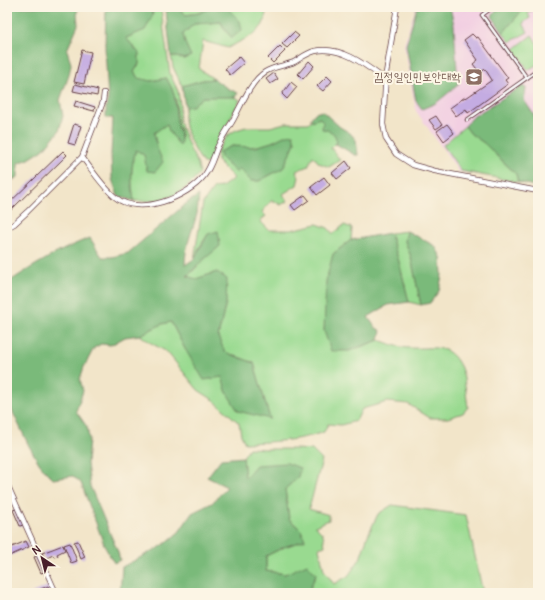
<svg xmlns="http://www.w3.org/2000/svg" width="545" height="600" viewBox="0 0 545 600" font-family="Pangolin,'Poor Story',sans-serif">
<style>
.built{fill:#f2cfe2}
.green{fill:#99da90;stroke:#727c5e;fill-rule:evenodd}
.forest{fill:#7aba7a;stroke:#626c52}
.building{fill:#c4ace2}
.lines{fill:none;stroke-linecap:round;stroke-linejoin:round}
.lane-casing{stroke:#633d43;stroke-width:4.5}
.street-casing{stroke:#633d43;stroke-width:6}
.lane{stroke:#fff;stroke-width:2.5}
.street{stroke:#fff;stroke-width:4.5}
.labels{text-anchor:middle;dominant-baseline:central;stroke-width:4;stroke-linejoin:round;paint-order:stroke}
.education-label{font-size:12px;fill:#785e54;stroke:#fcf5e5;text-anchor:end}
</style>
<rect width="100%" height="100%" fill="#fcf5e5"/>
<filter id="ink" filterUnits="userSpaceOnUse"><feTurbulence type="fractalNoise" baseFrequency=".025" numOctaves="2"/><feDisplacementMap in="SourceGraphic" scale="8" xChannelSelector="R" yChannelSelector="G"/><feConvolveMatrix kernelMatrix="1 2 1 2 8 2 1 2 1" color-interpolation-filters="sRGB"/></filter>
<filter id="wash" filterUnits="userSpaceOnUse"><feTurbulence type="fractalNoise" baseFrequency=".012" numOctaves="4" result="noise"/><feDisplacementMap in="SourceGraphic" scale="16" xChannelSelector="R" yChannelSelector="G"/><feGaussianBlur stdDeviation="0.9" result="paint"/><feColorMatrix in="noise" values="0 0 0 0 0 0 0 0 0 0 0 0 0 0 0 0 0 1.4 0 .05"/><feComposite in="paint" operator="in"/></filter>
<g filter="url(#wash)">
<rect width="100%" height="100%" fill="#f2e5c9"/>
<!-- built -->
<path class="built" d="M 416,7 L 538,7 L 538,183 L 459,172 L 416,111 L 404,44 Z"/>
<!-- green -->
<path class="green" d="M 151,7 L 160,7 L 161,9 L 170,74 L 178,91 L 180,105 L 179,121 L 191,151 L 197,162 L 200,173 C 181,197 163,202 134,201 C 131,180 130,170 136,149 L 144,155 L 157,148 L 154,133 L 167,123 L 182,139 L 177,121 L 176,100 L 166,78 L 151,81 L 138,78 L 134,72 L 139,64 L 132,45 L 126,38 L 133,35 L 153,15 Z
M 177,7 L 268,7 C 265,12 266,17 264,22 C 260,34 238,42 228,48 L 203,41 L 199,69 L 214,79 L 203,80 L 182,86 L 173,67 L 171,56 L 185,59 L 183,34 L 194,24 L 221,22 L 225,30 L 232,38 L 212,7 L 199,13 L 186,15 Z
M 524,7 L 537,7 L 528,13 L 530,18 L 523,23 L 528,32 L 510,42 L 503,33 Z
M 532,35 L 538,45 L 538,64 L 528,70 L 514,49 Z
M 224,96 L 235,97 L 240,100 L 216,145 L 210,161 L 206,164 L 202,162 C 192,145 180,127 185,107 L 192,106 L 203,97 Z
M 320,118 L 336,136 L 337,142 L 331,148 L 340,160 L 329,167 L 319,163 L 313,156 L 308,166 L 296,171 L 299,177 L 297,185 L 283,194 L 287,201 L 281,205 L 272,200 L 262,212 L 266,216 L 260,221 L 269,230 L 291,230 L 317,224 L 328,228 L 333,234 L 344,225 L 352,228 L 351,240 L 333,254 L 324,331 L 349,351 L 379,340 C 390,344 400,348 411,348 C 434,349 449,342 461,368 C 465,378 466,395 468,407 L 463,413 L 448,418 L 430,418 L 408,404 L 398,403 L 387,402 L 362,409 L 356,421 L 341,425 L 328,424 L 324,432 C 298,441 272,442 245,443 L 241,435 L 239,423 L 212,399 L 198,390 L 167,352 L 151,343 L 140,335 L 162,324 L 171,322 L 185,349 L 222,377 L 227,393 L 270,419 L 254,363 L 225,352 L 218,337 L 226,302 L 217,272 L 196,279 L 187,277 L 208,255 L 208,234 L 201,245 L 194,259 L 203,203 L 214,188 L 222,187 L 234,178 L 217,161 L 217,151 L 221,145 L 228,135 L 236,130 L 246,127 L 270,127 L 285,123 L 307,123 ZM 293,134 L 295,143 L 283,168 L 259,181 L 239,168 L 237,172 L 222,159 L 232,146 C 246,148 258,147 272,142 C 279,139 285,135 293,134 Z
M 465,126 L 471,134 L 484,143 L 516,174 L 518,182 L 461,171 L 443,145 Z
M 407,231 L 405,241 L 411,257 L 421,305 L 409,302 L 399,262 L 390,233 Z
M 249,448 C 270,450 291,448 312,450 L 322,460 L 309,509 L 329,515 L 329,520 L 315,526 L 323,534 L 325,546 L 319,548 L 324,570 L 334,584 L 348,576 L 360,559 L 368,535 L 378,514 L 392,505 L 466,515 L 483,593 L 308,593 L 316,574 L 285,574 L 266,571 L 266,556 L 284,547 L 304,540 L 301,530 L 289,519 L 285,489 L 298,477 L 245,479 L 243,457 Z"/>
<!-- forest -->
<path class="forest" d="M 7,7 L 79,7 L 77,12 L 78,25 L 67,50 L 71,64 L 69,75 L 60,100 L 63,116 L 59,131 L 43,150 L 29,159 L 18,163 L 18,177 L 7,183 Z
M 106,7 L 151,7 L 153,15 L 145,30 L 126,38 L 139,53 L 139,64 L 134,72 L 138,78 L 151,81 L 166,78 C 178,96 174,102 177,121 C 178,130 183,136 180,146 L 169,131 L 167,124 L 154,133 L 157,148 L 163,162 L 155,172 L 147,171 L 144,155 L 136,150 C 130,169 131,181 134,201 L 118,196 L 112,179 L 111,154 L 113,118 L 106,118 L 106,107 L 108,99 L 105,47 Z
M 171,7 L 177,7 L 186,15 L 199,13 L 212,7 L 228,9 L 240,21 L 242,30 L 232,38 L 225,30 L 221,22 L 194,24 L 183,34 L 185,43 L 191,56 L 185,59 L 171,56 L 166,11 Z
M 417,7 L 450,7 L 454,25 L 458,85 L 436,103 L 422,109 L 416,101 L 406,45 Z
M 501,7 L 525,7 L 503,33 L 492,16 L 496,11 Z
M 214,79 L 227,88 L 238,93 L 235,97 L 203,97 L 192,106 L 185,107 L 182,86 L 203,80 Z
M 522,86 L 526,88 L 524,100 L 538,121 L 538,187 L 518,182 L 516,174 L 484,143 L 471,134 L 465,126 L 474,116 Z
M 322,111 L 340,127 L 350,133 L 356,140 L 358,155 L 355,155 L 336,144 L 337,142 C 335,132 331,131 322,129 L 323,122 L 320,118 L 311,121 L 311,118 L 315,113 Z
M 293,134 L 295,143 L 283,168 L 259,181 L 251,181 L 239,168 L 237,173 L 222,159 L 219,152 L 232,146 L 255,147 L 272,142 L 286,135 Z
M 199,195 C 198,201 198,208 197,214 C 192,232 185,246 185,265 L 194,259 L 208,234 L 218,231 L 220,246 L 201,262 L 187,276 L 196,279 L 217,272 L 227,279 L 226,302 L 218,337 L 225,352 L 254,363 L 270,419 L 238,411 L 227,393 L 222,377 L 204,380 L 185,349 L 171,322 L 162,324 L 140,335 L 125,337 L 111,345 L 101,344 L 94,348 L 84,367 L 80,379 L 83,391 L 76,411 L 87,427 L 89,439 L 87,464 L 90,486 L 118,552 L 120,560 L 114,563 L 105,547 L 81,483 L 73,476 L 53,479 L 46,472 L 39,463 L 29,446 L 7,400 L 7,283 C 33,266 60,249 90,238 L 102,257 L 112,257 L 128,253 L 188,202 Z
M 407,231 L 435,246 L 441,257 L 442,275 L 439,291 L 430,303 L 421,305 L 411,257 L 405,241 Z
M 390,233 L 399,262 L 409,302 L 388,305 L 368,317 L 375,327 L 381,331 L 379,340 L 349,351 L 331,351 L 324,331 L 326,281 L 333,254 L 351,240 Z
M 243,457 L 245,478 L 256,465 L 287,463 L 300,468 L 298,477 L 285,489 L 289,519 L 301,530 L 305,540 L 284,547 L 266,556 L 266,571 L 285,574 L 307,564 L 316,574 L 308,593 L 120,593 L 122,567 L 162,546 L 179,532 L 192,513 L 212,503 L 227,487 L 207,477 L 221,459 Z"/>
<g id="blocks">
<!-- building -->
<path class="building" d="M 294,32 L 299,36 L 287,48 L 282,44 Z
M 472,34 L 476,38 L 478,37 L 508,78 L 505,80 L 508,84 L 468,113 L 466,109 L 456,116 L 450,108 L 465,97 L 466,98 L 492,80 L 485,69 L 480,73 L 473,64 L 478,60 L 464,40 Z
M 280,46 L 285,51 L 273,63 L 268,58 Z
M 82,50 L 91,52 L 84,84 L 74,82 Z
M 239,57 L 244,63 L 230,75 L 225,69 Z
M 309,61 L 314,66 L 303,79 L 298,74 Z
M 274,73 L 278,79 L 270,84 L 266,79 Z
M 327,76 L 332,81 L 323,91 L 317,86 Z
M 291,82 L 297,87 L 287,99 L 282,94 Z
M 75,84 L 98,90 L 97,96 L 73,91 Z
M 76,101 L 95,107 L 94,111 L 74,106 Z
M 436,116 L 442,125 L 436,129 L 429,120 Z
M 74,124 L 81,126 L 75,145 L 68,143 Z
M 447,124 L 454,133 L 444,141 L 437,131 Z
M 63,151 L 67,155 L 11,210 L 7,205 Z
M 346,161 L 351,168 L 337,179 L 332,173 Z
M 324,177 L 330,185 L 317,195 L 311,187 Z
M 305,195 L 309,200 L 295,210 L 291,205 Z
M 16,509 L 23,525 L 20,526 L 13,510 Z
M 26,541 L 29,547 L 7,557 L 7,549 Z
M 78,541 L 85,557 L 81,559 L 74,542 Z
M 70,543 L 77,561 L 71,563 L 64,545 Z
M 63,545 L 65,550 L 57,554 L 58,556 L 54,557 L 53,555 L 45,559 L 42,553 Z
M 37,556 L 44,572 L 41,573 L 34,557 Z
M 48,586 L 51,592 L 49,593 L 31,593 Z"/>
</g>
</g>
<g filter="url(#ink)">
<use href="#blocks" fill-opacity="0" stroke="#633d43" stroke-width="1"/>
<g class="lines">
<!-- lane casing -->
<g class="lane-casing">
<path id="lane" d="M 493,7 L 482,15 L 527,78
M 467,120 L 538,70"/>
</g>
<!-- street casing -->
<g class="street-casing">
<path id="street" d="M 397,7 L 386,73 L 383,124 L 386,139 L 396,154 L 413,165 L 435,171 L 538,191
M 82,157 C 92,170 102,186 115,197 C 139,217 188,197 204,176 C 211,167 213,158 217,148 C 221,139 227,130 232,122 C 241,106 250,82 265,72 C 274,66 285,66 294,62 C 301,58 307,53 315,51 C 341,45 367,66 386,80
M 7,228 L 14,224 L 27,212 L 82,157 L 103,102 L 104,93
M 7,484 L 56,593
M 7,590 L 8,593"/>
</g>
<!-- lane -->
<use href="#lane" class="lane"/>
<!-- street -->
<use href="#street" class="street"/>
</g>
</g>
<!-- icons -->
<defs>
<g id="university-square" transform="scale(0.9)"><rect x="-9" y="-9" width="18" height="18" rx="4" fill="#8d6e63" stroke="#fcf5e5"/><path d="M0-5L7-2L0 1L-7-2ZM-4 1L0 2.5L4 1V4Q0 6-4 4Z" fill="#fff"/></g>
</defs>
<g fill-rule="evenodd">
<use href="#university-square" x="474" y="77"/>
</g>
<g class="labels">
<!-- education labels -->
<g class="education-label">
<text x="461" y="77">김정일인민보안대학</text>
</g>
</g>
<!-- margin -->
<rect width="545" height="600" fill="none" stroke="#fcf5e5" stroke-width="24"/>
<!-- north arrow -->
<g transform="translate(42 558) rotate(325)" stroke="#fcf5e5" stroke-width="3" paint-order="stroke">
<path d="M0-3L7 15L0 10L-7 15Z" fill="#4a1f2b"/>
<text y="-6" font-size="11" font-weight="bold" text-anchor="middle" fill="#4a1f2b">N</text>
</g>
</svg>
